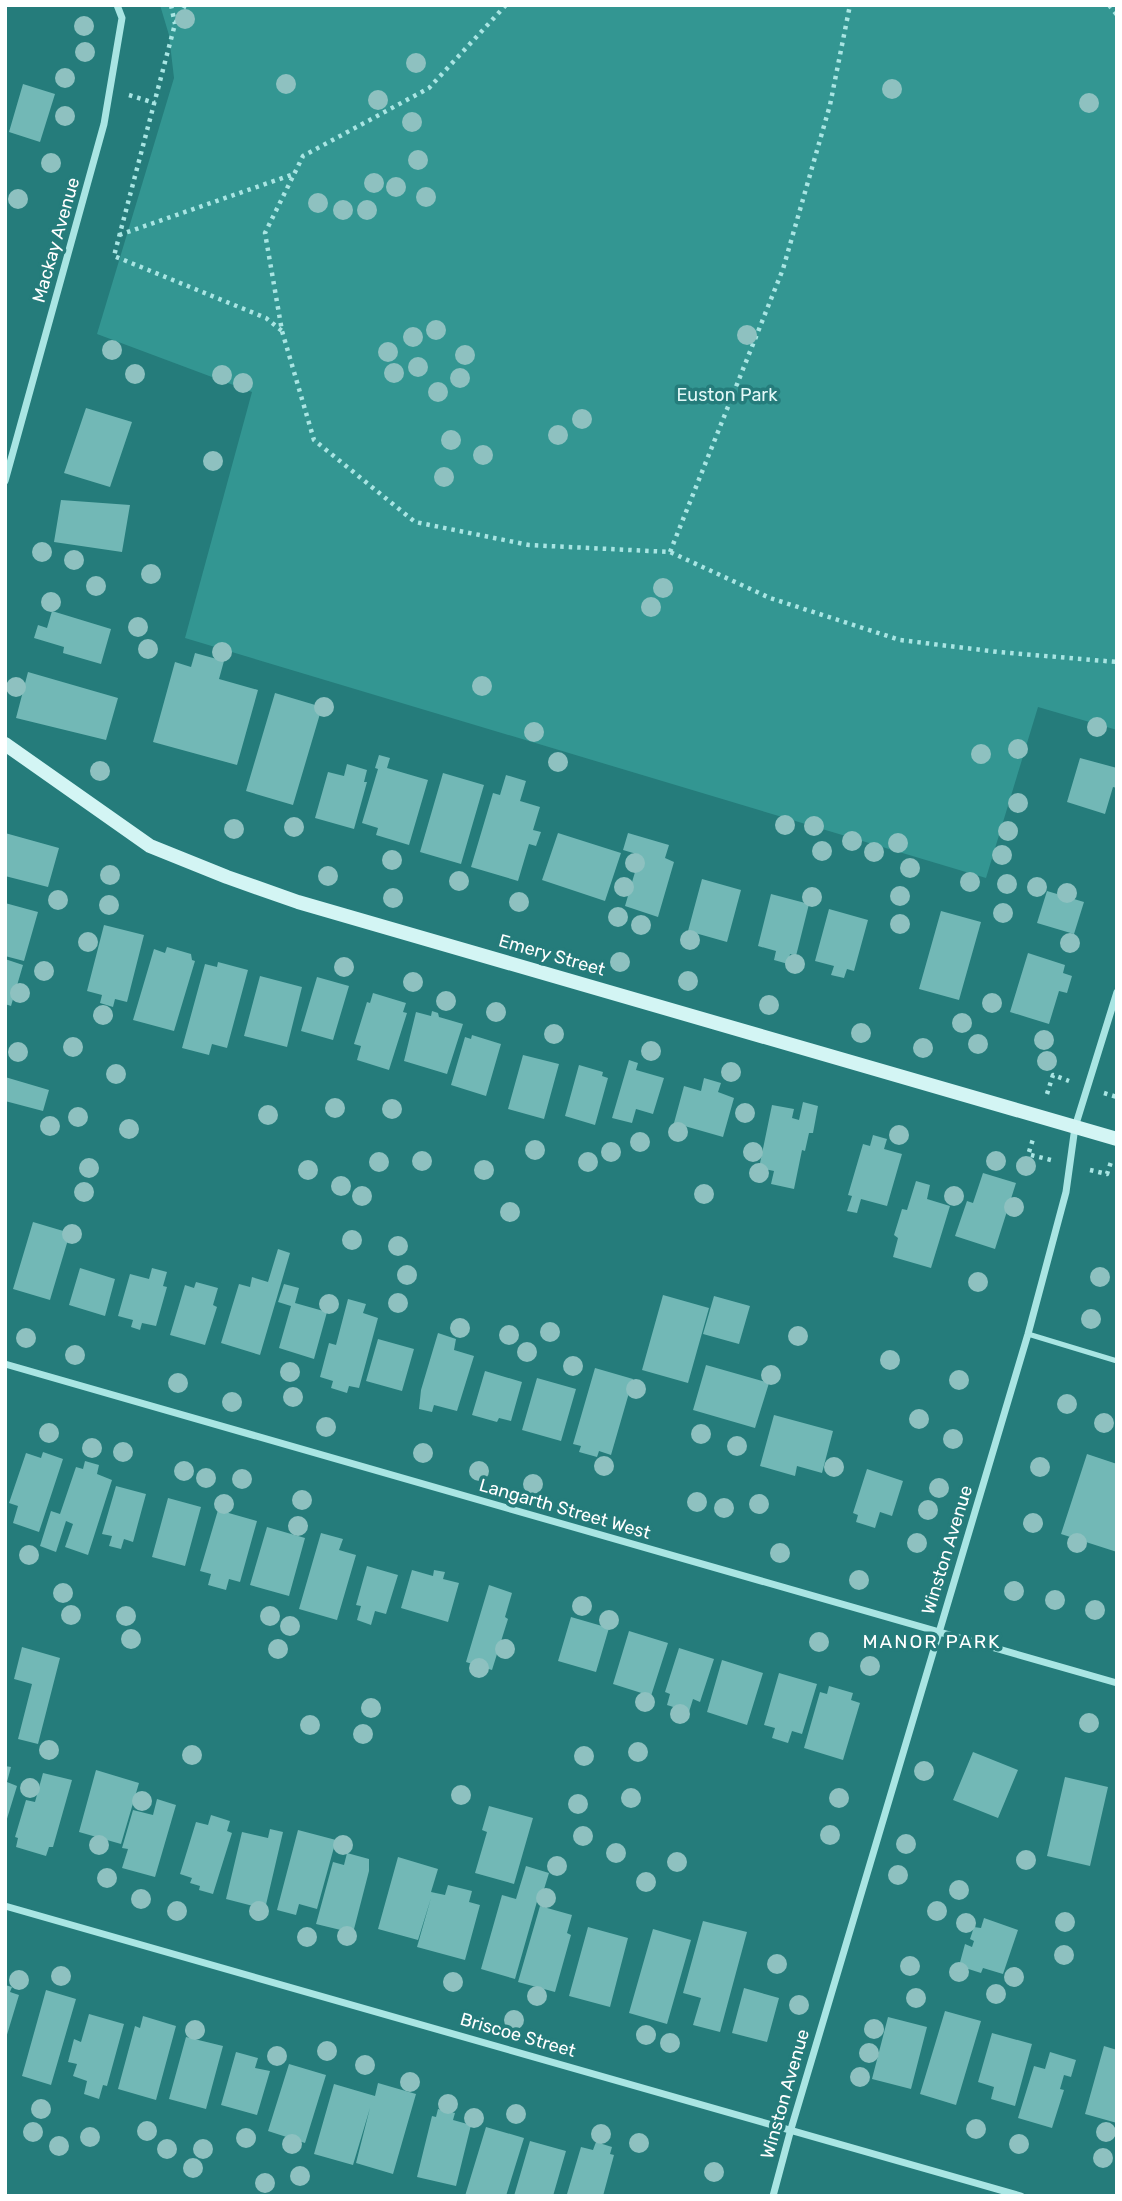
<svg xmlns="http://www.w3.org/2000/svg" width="1122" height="2201" viewBox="0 0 1122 2201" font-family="Rubik,sans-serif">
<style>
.green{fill:#339692}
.building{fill:#72b8b6}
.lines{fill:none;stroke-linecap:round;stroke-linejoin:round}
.path{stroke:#a9e5e3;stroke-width:4.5;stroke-dasharray:3.5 5;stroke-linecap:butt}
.lane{stroke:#a9e5e3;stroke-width:5}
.street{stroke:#a9e5e3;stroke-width:7}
.secondary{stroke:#d3f5f4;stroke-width:14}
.tree{fill:#8ec1c0}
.labels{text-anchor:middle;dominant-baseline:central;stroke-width:7;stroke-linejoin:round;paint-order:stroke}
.street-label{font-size:18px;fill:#fff;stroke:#257c7b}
.park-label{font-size:18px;fill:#e3f9f8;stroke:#257c7b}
.neighbourhood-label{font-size:19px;letter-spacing:2px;fill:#fff;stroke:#257c7b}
</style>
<rect width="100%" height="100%" fill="#257c7b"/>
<!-- green -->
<path class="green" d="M 160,5 L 1117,5 L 1117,730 L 1038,707 L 986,878 L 185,638 L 252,392 L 97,334 L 174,78 L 169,35 Z"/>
<!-- building -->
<path class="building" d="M 23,84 L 55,94 L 40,142 L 9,132 Z
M 86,408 L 132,422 L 110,487 L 64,473 Z
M 61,500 L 130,505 L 122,552 L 54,542 Z
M 52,611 L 111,629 L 101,664 L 63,653 L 64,647 L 34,638 L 38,625 L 47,628 Z
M 195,653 L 224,661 L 219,679 L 258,690 L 237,765 L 153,742 L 175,662 L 191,667 Z
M 28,672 L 118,698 L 106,740 L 16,718 Z
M 275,693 L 322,707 L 293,805 L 246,791 Z
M 379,755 L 390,758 L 387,768 L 428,780 L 409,845 L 376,835 L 378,828 L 362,823 L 378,769 L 375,768 Z
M 1080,758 L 1117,768 L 1117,788 L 1113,787 L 1105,814 L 1067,802 Z
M 347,764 L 367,770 L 364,782 L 367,782 L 354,829 L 315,818 L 328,772 L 344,776 Z
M 443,773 L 484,785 L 461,864 L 420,852 Z
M 506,775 L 526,781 L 520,801 L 540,807 L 533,830 L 541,832 L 536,846 L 529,844 L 518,881 L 471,867 L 493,793 L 500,795 Z
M 5,833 L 59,848 L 48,887 L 5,876 Z
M 558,833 L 621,853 L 605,901 L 542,880 Z
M 628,833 L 669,845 L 665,858 L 674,862 L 658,917 L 625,906 L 640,855 L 623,850 Z
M 702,879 L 741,890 L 727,942 L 688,931 Z
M 1047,891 L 1084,902 L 1074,934 L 1037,923 Z
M 771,894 L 809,904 L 796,956 L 790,954 L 788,964 L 774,960 L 776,951 L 758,946 Z
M 5,903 L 38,912 L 24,961 L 5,956 Z
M 829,909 L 868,920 L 854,971 L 847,969 L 844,978 L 831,975 L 834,966 L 815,961 Z
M 941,911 L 981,922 L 959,1000 L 919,989 Z
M 104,925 L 144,935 L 127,1002 L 115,999 L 113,1007 L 100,1003 L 102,995 L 87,991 Z
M 167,947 L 191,954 L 192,960 L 195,961 L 174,1031 L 133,1020 L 154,949 L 165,953 Z
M 1028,953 L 1065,965 L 1063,973 L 1072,976 L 1067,993 L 1059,991 L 1049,1024 L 1010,1012 Z
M 5,959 L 23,965 L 11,1006 L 5,1004 Z
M 218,962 L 248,970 L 227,1048 L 212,1044 L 209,1055 L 182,1048 L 205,964 L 217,967 Z
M 260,976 L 302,987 L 287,1047 L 244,1036 Z
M 317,977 L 349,986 L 333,1040 L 301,1031 Z
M 373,993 L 406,1003 L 403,1012 L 407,1013 L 389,1070 L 357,1060 L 361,1046 L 354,1044 L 367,1002 L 370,1003 Z
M 432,1011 L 438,1013 L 439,1017 L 463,1024 L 447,1074 L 404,1061 L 416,1012 L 431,1016 Z
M 472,1035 L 501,1044 L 486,1096 L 451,1085 L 465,1037 L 471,1039 Z
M 523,1055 L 559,1064 L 544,1119 L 508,1109 Z
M 629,1060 L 638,1063 L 636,1070 L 664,1078 L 653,1114 L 636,1109 L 632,1123 L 612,1118 Z
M 579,1065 L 603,1072 L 602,1076 L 608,1078 L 595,1125 L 565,1116 Z
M 5,1077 L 49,1090 L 43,1111 L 5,1101 Z
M 704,1078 L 721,1083 L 718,1092 L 734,1098 L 723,1137 L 674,1123 L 684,1086 L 701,1091 Z
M 803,1102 L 818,1106 L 813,1133 L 809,1133 L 805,1151 L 802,1150 L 794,1189 L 771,1184 L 774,1171 L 759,1168 L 772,1105 L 794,1109 L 792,1118 L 799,1120 Z
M 873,1135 L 887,1139 L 884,1149 L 902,1154 L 887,1206 L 861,1199 L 857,1213 L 847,1211 L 852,1196 L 848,1195 L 863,1144 L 870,1146 Z
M 983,1173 L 1016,1183 L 995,1249 L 955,1236 L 967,1201 L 973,1203 Z
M 916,1181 L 930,1185 L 927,1199 L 950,1206 L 931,1268 L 893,1257 L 898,1238 L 894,1235 L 902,1209 L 907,1210 Z
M 33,1222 L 70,1233 L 50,1300 L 13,1289 Z
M 278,1249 L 290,1253 L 260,1355 L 221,1343 L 239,1284 L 250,1287 L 252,1277 L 268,1282 Z
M 80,1268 L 115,1279 L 105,1316 L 69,1305 Z
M 152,1268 L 167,1272 L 163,1286 L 167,1287 L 156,1326 L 142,1323 L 140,1330 L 131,1327 L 133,1320 L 118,1316 L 130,1274 L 149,1279 Z
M 196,1282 L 218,1288 L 213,1305 L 217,1307 L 205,1345 L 170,1335 L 185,1285 L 194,1288 Z
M 284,1284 L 299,1288 L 295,1303 L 327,1312 L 314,1359 L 279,1348 L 291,1306 L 278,1302 Z
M 663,1295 L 709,1308 L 688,1383 L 642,1370 Z
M 714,1296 L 750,1306 L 739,1344 L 703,1334 Z
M 348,1299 L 366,1304 L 363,1313 L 378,1318 L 359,1388 L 349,1386 L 347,1393 L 331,1388 L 333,1381 L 320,1377 L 329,1343 L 336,1345 Z
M 438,1333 L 456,1339 L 454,1350 L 474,1356 L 457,1411 L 434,1405 L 432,1412 L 419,1409 L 421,1390 Z
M 378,1339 L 414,1349 L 402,1391 L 366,1381 Z
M 706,1365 L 769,1383 L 755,1428 L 693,1410 Z
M 595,1368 L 633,1379 L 611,1455 L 599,1451 L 597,1457 L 579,1452 L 581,1446 L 573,1444 Z
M 485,1371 L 522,1382 L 511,1421 L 499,1418 L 497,1422 L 472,1415 Z
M 537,1378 L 576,1389 L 561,1441 L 522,1430 Z
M 774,1415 L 833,1431 L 822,1473 L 797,1466 L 795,1476 L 760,1466 Z
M 43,1452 L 63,1459 L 39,1532 L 13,1523 L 18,1506 L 9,1503 L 26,1453 L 41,1458 Z
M 1087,1454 L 1117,1464 L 1117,1552 L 1061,1534 Z
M 85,1461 L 99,1465 L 97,1474 L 112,1480 L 88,1555 L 65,1547 L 73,1524 L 66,1521 L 56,1552 L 40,1546 L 51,1511 L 60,1514 L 76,1467 L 83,1469 Z
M 867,1469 L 903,1481 L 892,1516 L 880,1512 L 875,1528 L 856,1522 L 858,1515 L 853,1513 Z
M 116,1486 L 146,1494 L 133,1542 L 124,1539 L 121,1549 L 109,1546 L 112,1536 L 102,1534 Z
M 168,1498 L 201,1507 L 185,1566 L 152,1557 Z
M 218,1510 L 257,1521 L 240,1582 L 229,1579 L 226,1590 L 208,1585 L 211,1574 L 200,1571 Z
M 267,1527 L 305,1538 L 289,1596 L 250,1585 Z
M 321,1533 L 343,1539 L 339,1550 L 356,1555 L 337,1620 L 299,1609 Z
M 367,1566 L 398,1575 L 386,1614 L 375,1611 L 371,1625 L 357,1620 L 361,1606 L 356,1605 Z
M 412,1570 L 433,1576 L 434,1570 L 445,1572 L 443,1579 L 459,1583 L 448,1622 L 401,1608 Z
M 489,1585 L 512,1593 L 505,1617 L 508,1619 L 492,1670 L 466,1662 Z
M 571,1617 L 609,1628 L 596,1672 L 558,1661 Z
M 629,1631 L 668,1643 L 651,1696 L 613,1684 Z
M 22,1647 L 60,1658 L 38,1744 L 18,1739 L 32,1684 L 14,1679 Z
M 679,1648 L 714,1659 L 700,1702 L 693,1699 L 689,1712 L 667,1705 L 670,1694 L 665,1692 Z
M 722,1660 L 763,1673 L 747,1725 L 707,1712 Z
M 779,1673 L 817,1684 L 802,1734 L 792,1731 L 788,1743 L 772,1738 L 775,1728 L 764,1725 Z
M 829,1686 L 853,1693 L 851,1700 L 860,1703 L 843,1760 L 804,1748 L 820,1692 L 827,1694 Z
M 973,1752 L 1018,1770 L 998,1818 L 953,1800 Z
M 5,1766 L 11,1767 L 7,1782 L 17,1786 L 6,1822 Z
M 96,1770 L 139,1783 L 121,1844 L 79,1832 Z
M 43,1773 L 72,1780 L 53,1847 L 49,1847 L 46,1856 L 16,1847 L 18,1838 L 15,1837 L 26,1800 L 35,1802 Z
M 1065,1777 L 1108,1787 L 1090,1866 L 1047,1856 Z
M 157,1799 L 176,1805 L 155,1877 L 122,1868 L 128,1849 L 122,1848 L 133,1810 L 153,1815 Z
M 489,1806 L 533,1818 L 514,1884 L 475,1873 L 487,1832 L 482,1830 Z
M 211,1815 L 230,1821 L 227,1831 L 232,1833 L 213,1894 L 199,1890 L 200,1886 L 190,1883 L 192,1878 L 180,1874 L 196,1822 L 208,1825 Z
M 270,1829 L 283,1832 L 265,1909 L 226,1899 L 242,1832 L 268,1838 Z
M 298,1830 L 336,1840 L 317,1909 L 299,1904 L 296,1915 L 277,1910 Z
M 347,1853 L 369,1859 L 369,1871 L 353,1933 L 316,1924 L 333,1862 L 344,1865 Z
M 398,1857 L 438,1869 L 431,1892 L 445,1895 L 448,1885 L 472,1891 L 469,1902 L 480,1905 L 465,1960 L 417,1947 L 431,1898 L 418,1940 L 378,1929 Z
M 526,1866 L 549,1873 L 541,1899 L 538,1898 L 515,1979 L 481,1969 L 502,1895 L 516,1899 Z
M 540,1906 L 572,1915 L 567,1933 L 571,1935 L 555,1992 L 518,1982 Z
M 984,1918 L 1018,1930 L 1003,1974 L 983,1968 L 981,1973 L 959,1966 L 965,1944 L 972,1947 L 974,1941 L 970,1939 L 974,1927 L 981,1928 Z
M 703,1921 L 747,1932 L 720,2032 L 693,2025 L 701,1998 L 683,1993 Z
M 588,1927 L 628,1938 L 610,2007 L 569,1996 Z
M 653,1929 L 691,1940 L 667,2024 L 629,2013 Z
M 5,1985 L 12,1987 L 10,1992 L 19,1995 L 6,2038 Z
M 744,1988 L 779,1998 L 767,2042 L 732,2033 Z
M 46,1990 L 76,1999 L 51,2085 L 22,2076 Z
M 945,2011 L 981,2021 L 956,2105 L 920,2094 Z
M 89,2014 L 124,2024 L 107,2086 L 103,2085 L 99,2099 L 84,2094 L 87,2081 L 73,2076 L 77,2064 L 68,2062 L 74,2039 L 81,2042 Z
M 143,2016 L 176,2026 L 156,2100 L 118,2089 L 135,2026 L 140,2028 Z
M 888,2017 L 927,2027 L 911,2089 L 872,2079 Z
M 992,2033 L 1032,2044 L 1015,2106 L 991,2099 L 994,2087 L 978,2082 Z
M 186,2037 L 223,2046 L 206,2109 L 169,2099 Z
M 1104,2046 L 1117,2050 L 1117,2123 L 1085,2114 Z
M 236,2052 L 258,2058 L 255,2068 L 270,2071 L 257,2115 L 221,2105 Z
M 1050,2052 L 1076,2060 L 1071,2077 L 1064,2075 L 1060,2089 L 1064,2090 L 1052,2128 L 1018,2118 L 1034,2066 L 1045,2069 Z
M 289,2064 L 326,2075 L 305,2143 L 268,2131 Z
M 378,2083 L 416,2094 L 393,2174 L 356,2163 L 370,2108 L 353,2165 L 314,2154 L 334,2084 L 375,2096 Z
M 438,2109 L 455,2113 L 453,2120 L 471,2125 L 456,2186 L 417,2177 L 432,2116 L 436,2117 Z
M 486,2127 L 524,2138 L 506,2196 L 465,2196 Z
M 530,2141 L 566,2151 L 553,2196 L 514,2196 Z
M 596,2142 L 612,2147 L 610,2154 L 614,2155 L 603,2196 L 567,2194 L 581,2147 L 593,2150 Z"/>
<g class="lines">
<!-- path -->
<path class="path" d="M 171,5 L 175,24
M 185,5 L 175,24 L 114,256 L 266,318 L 282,331
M 506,5 L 429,88 L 303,156 L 265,233 L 282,331 L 314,440 L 415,522 L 529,545 L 670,552 L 770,598 L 900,640 L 998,652 L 1117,662
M 1109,5 L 1117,15
M 129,95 L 155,103
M 119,235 L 294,174
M 670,552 L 783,269 L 830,105 L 850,5
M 1104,1093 L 1117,1097
M 1047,1094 L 1053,1075 L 1069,1081
M 1029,1152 L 1033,1139
M 1031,1155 L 1051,1160
M 1090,1170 L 1107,1174 L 1111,1162"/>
<!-- lane -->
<path class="lane" d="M 1028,1334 L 1117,1361"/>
<!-- street -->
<path class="street" d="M 5,481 L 104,124 L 122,18 L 117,5
M 5,1364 L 1117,1683
M 5,1906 L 1021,2196
M 773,2196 L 791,2129 L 1028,1334 L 1066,1192 L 1075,1127 L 1117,992"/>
<!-- secondary -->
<path class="secondary" d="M 5,744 L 150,846 L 227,877 L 298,902 L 1117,1139"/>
</g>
<!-- trees -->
<g class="tree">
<circle cx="185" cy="19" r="10"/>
<circle cx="84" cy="26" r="10"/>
<circle cx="85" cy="52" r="10"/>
<circle cx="416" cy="63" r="10"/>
<circle cx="65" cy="78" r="10"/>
<circle cx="286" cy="84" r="10"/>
<circle cx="892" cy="89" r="10"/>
<circle cx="378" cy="100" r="10"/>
<circle cx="1089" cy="103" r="10"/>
<circle cx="65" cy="116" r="10"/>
<circle cx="412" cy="122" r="10"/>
<circle cx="418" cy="160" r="10"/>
<circle cx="51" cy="163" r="10"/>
<circle cx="374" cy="183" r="10"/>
<circle cx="396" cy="187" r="10"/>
<circle cx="426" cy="197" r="10"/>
<circle cx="18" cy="199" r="10"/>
<circle cx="318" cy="203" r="10"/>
<circle cx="343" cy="210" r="10"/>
<circle cx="367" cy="210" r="10"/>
<circle cx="436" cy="330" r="10"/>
<circle cx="747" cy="335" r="10"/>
<circle cx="413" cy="337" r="10"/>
<circle cx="112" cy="350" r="10"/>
<circle cx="388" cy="352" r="10"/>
<circle cx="465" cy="355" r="10"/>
<circle cx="418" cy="367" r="10"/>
<circle cx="394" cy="373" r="10"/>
<circle cx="135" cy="374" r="10"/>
<circle cx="222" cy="375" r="10"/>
<circle cx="460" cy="378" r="10"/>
<circle cx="243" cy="383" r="10"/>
<circle cx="438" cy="392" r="10"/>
<circle cx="582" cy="419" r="10"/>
<circle cx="558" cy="435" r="10"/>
<circle cx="451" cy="440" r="10"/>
<circle cx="483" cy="455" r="10"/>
<circle cx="213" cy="461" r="10"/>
<circle cx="444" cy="477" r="10"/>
<circle cx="42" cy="552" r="10"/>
<circle cx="74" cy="560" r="10"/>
<circle cx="151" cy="574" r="10"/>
<circle cx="96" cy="586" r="10"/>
<circle cx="663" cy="588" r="10"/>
<circle cx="51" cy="602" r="10"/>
<circle cx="651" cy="607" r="10"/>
<circle cx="138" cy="627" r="10"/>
<circle cx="148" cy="649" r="10"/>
<circle cx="222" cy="652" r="10"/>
<circle cx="482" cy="686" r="10"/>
<circle cx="16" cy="687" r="10"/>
<circle cx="324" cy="707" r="10"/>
<circle cx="1097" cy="727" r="10"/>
<circle cx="534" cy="732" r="10"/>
<circle cx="1018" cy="749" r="10"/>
<circle cx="981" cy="754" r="10"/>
<circle cx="558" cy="762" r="10"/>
<circle cx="100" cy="771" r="10"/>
<circle cx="1018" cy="803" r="10"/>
<circle cx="785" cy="825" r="10"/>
<circle cx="814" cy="826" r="10"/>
<circle cx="294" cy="827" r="10"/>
<circle cx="234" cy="829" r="10"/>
<circle cx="1008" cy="831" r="10"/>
<circle cx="852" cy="841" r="10"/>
<circle cx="898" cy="843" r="10"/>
<circle cx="822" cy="851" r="10"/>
<circle cx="874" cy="852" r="10"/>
<circle cx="1002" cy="855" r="10"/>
<circle cx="392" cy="860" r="10"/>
<circle cx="635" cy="863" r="10"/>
<circle cx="910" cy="868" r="10"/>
<circle cx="110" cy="875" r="10"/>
<circle cx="328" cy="876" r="10"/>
<circle cx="459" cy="881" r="10"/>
<circle cx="970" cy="882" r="10"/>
<circle cx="1007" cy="884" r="10"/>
<circle cx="624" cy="887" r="10"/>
<circle cx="1037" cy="887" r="10"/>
<circle cx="1067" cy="893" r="10"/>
<circle cx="900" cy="896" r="10"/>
<circle cx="812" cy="897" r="10"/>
<circle cx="393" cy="898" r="10"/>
<circle cx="58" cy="900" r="10"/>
<circle cx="519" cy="902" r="10"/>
<circle cx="109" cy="905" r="10"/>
<circle cx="1003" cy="913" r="10"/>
<circle cx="618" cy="917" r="10"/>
<circle cx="900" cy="924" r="10"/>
<circle cx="641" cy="925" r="10"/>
<circle cx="690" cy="940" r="10"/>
<circle cx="88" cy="942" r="10"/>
<circle cx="1070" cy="943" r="10"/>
<circle cx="620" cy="962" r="10"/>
<circle cx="795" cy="964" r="10"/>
<circle cx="344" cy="967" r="10"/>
<circle cx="44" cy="971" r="10"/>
<circle cx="688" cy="981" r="10"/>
<circle cx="413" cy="982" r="10"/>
<circle cx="20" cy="993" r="10"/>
<circle cx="446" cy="1001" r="10"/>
<circle cx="992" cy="1003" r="10"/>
<circle cx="769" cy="1005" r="10"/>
<circle cx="496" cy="1012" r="10"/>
<circle cx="103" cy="1015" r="10"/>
<circle cx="962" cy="1023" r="10"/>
<circle cx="861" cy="1033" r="10"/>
<circle cx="554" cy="1034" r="10"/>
<circle cx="1044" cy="1040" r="10"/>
<circle cx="978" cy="1044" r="10"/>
<circle cx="73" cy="1047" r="10"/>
<circle cx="923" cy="1048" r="10"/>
<circle cx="651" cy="1051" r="10"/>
<circle cx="18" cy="1052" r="10"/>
<circle cx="1047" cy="1061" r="10"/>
<circle cx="731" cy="1072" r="10"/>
<circle cx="116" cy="1074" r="10"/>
<circle cx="335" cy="1108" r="10"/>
<circle cx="392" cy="1109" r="10"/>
<circle cx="745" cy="1113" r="10"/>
<circle cx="268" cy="1115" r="10"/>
<circle cx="78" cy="1117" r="10"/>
<circle cx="50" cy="1126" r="10"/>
<circle cx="129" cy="1129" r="10"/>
<circle cx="678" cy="1132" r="10"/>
<circle cx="899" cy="1135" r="10"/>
<circle cx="640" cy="1142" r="10"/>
<circle cx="535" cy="1150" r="10"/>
<circle cx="611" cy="1152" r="10"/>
<circle cx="753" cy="1152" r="10"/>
<circle cx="422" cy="1161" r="10"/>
<circle cx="996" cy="1161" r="10"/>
<circle cx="379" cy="1162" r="10"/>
<circle cx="588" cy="1162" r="10"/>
<circle cx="1026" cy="1166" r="10"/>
<circle cx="89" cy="1168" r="10"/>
<circle cx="308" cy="1170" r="10"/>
<circle cx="484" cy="1170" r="10"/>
<circle cx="759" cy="1173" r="10"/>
<circle cx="341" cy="1186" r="10"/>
<circle cx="84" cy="1192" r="10"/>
<circle cx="704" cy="1194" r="10"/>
<circle cx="362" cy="1196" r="10"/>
<circle cx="954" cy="1196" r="10"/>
<circle cx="1014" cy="1207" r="10"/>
<circle cx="510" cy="1212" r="10"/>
<circle cx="72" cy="1234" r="10"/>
<circle cx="352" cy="1240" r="10"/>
<circle cx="398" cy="1246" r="10"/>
<circle cx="407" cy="1275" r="10"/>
<circle cx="1100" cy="1277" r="10"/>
<circle cx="978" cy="1282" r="10"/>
<circle cx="398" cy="1303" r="10"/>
<circle cx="329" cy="1304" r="10"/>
<circle cx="1091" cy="1319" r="10"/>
<circle cx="460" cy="1328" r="10"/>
<circle cx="550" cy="1332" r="10"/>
<circle cx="509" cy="1335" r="10"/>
<circle cx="798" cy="1336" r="10"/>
<circle cx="26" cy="1338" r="10"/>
<circle cx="527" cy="1352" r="10"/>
<circle cx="75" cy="1355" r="10"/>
<circle cx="890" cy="1360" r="10"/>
<circle cx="573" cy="1366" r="10"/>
<circle cx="290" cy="1372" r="10"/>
<circle cx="771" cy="1375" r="10"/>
<circle cx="959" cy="1380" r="10"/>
<circle cx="178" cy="1383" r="10"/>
<circle cx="636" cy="1389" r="10"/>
<circle cx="293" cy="1397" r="10"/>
<circle cx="232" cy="1402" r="10"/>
<circle cx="1067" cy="1404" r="10"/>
<circle cx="919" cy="1419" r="10"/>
<circle cx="1104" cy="1423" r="10"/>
<circle cx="326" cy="1427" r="10"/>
<circle cx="49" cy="1433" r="10"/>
<circle cx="701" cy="1434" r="10"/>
<circle cx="953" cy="1439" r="10"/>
<circle cx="737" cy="1446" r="10"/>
<circle cx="92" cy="1448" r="10"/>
<circle cx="123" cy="1452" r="10"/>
<circle cx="423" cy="1453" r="10"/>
<circle cx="604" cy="1466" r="10"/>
<circle cx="834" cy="1467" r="10"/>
<circle cx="1040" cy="1467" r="10"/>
<circle cx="184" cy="1471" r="10"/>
<circle cx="479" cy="1471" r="10"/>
<circle cx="206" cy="1478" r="10"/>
<circle cx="242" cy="1479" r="10"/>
<circle cx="533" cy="1484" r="10"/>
<circle cx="939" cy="1488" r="10"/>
<circle cx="302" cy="1500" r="10"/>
<circle cx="697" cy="1502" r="10"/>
<circle cx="224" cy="1504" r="10"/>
<circle cx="759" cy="1504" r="10"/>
<circle cx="724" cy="1508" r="10"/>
<circle cx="928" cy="1510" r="10"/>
<circle cx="1033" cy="1523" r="10"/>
<circle cx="298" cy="1526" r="10"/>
<circle cx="917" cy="1543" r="10"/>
<circle cx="1077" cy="1543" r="10"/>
<circle cx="780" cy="1553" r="10"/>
<circle cx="29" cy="1555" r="10"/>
<circle cx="859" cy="1580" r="10"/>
<circle cx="1014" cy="1591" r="10"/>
<circle cx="63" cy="1593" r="10"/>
<circle cx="1055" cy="1600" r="10"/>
<circle cx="582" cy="1606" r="10"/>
<circle cx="1095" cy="1610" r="10"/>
<circle cx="71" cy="1615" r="10"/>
<circle cx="126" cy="1616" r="10"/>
<circle cx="270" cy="1616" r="10"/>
<circle cx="609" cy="1620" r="10"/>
<circle cx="290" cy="1626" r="10"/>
<circle cx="131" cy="1639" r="10"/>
<circle cx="819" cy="1642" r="10"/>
<circle cx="278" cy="1649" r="10"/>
<circle cx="505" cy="1649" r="10"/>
<circle cx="870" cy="1666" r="10"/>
<circle cx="479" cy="1668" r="10"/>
<circle cx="645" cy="1702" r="10"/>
<circle cx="371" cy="1708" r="10"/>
<circle cx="680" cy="1714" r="10"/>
<circle cx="1089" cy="1723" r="10"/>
<circle cx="310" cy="1725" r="10"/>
<circle cx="363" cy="1734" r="10"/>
<circle cx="49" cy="1750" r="10"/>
<circle cx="638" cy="1752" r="10"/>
<circle cx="192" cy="1755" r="10"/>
<circle cx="584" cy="1756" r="10"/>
<circle cx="924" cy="1771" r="10"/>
<circle cx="30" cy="1788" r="10"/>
<circle cx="461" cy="1795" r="10"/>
<circle cx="631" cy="1798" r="10"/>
<circle cx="839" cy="1798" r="10"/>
<circle cx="142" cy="1801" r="10"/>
<circle cx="578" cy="1804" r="10"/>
<circle cx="830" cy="1835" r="10"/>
<circle cx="583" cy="1836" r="10"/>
<circle cx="906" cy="1844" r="10"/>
<circle cx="99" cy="1845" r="10"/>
<circle cx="343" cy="1845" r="10"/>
<circle cx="616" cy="1853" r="10"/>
<circle cx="1026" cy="1860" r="10"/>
<circle cx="677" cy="1862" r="10"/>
<circle cx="557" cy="1866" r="10"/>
<circle cx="898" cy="1875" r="10"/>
<circle cx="107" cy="1878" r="10"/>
<circle cx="646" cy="1882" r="10"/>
<circle cx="959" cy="1890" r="10"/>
<circle cx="546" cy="1898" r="10"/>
<circle cx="141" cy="1899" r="10"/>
<circle cx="177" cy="1911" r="10"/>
<circle cx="259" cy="1911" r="10"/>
<circle cx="937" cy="1911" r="10"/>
<circle cx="1065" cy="1922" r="10"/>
<circle cx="966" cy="1923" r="10"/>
<circle cx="347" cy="1936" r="10"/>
<circle cx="307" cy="1937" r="10"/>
<circle cx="1064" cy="1955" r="10"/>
<circle cx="777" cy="1964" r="10"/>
<circle cx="910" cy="1966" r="10"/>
<circle cx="959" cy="1972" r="10"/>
<circle cx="61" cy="1976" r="10"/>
<circle cx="1014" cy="1977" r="10"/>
<circle cx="19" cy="1980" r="10"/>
<circle cx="453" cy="1982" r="10"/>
<circle cx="996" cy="1994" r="10"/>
<circle cx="537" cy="1996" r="10"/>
<circle cx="916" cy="1998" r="10"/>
<circle cx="799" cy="2005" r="10"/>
<circle cx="514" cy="2020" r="10"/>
<circle cx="874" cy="2029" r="10"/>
<circle cx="195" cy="2030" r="10"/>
<circle cx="646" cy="2035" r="10"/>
<circle cx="670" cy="2043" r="10"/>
<circle cx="327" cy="2051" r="10"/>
<circle cx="869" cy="2053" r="10"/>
<circle cx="277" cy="2056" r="10"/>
<circle cx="365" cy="2065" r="10"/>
<circle cx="860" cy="2077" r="10"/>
<circle cx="410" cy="2082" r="10"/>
<circle cx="448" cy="2104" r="10"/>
<circle cx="41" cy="2109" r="10"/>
<circle cx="516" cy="2114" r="10"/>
<circle cx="474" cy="2118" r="10"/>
<circle cx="976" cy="2129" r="10"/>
<circle cx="147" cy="2131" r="10"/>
<circle cx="33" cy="2132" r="10"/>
<circle cx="1106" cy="2132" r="10"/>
<circle cx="601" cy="2134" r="10"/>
<circle cx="90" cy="2137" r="10"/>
<circle cx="246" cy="2138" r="10"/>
<circle cx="639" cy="2143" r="10"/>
<circle cx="292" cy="2144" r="10"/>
<circle cx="1019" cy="2144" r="10"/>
<circle cx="59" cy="2146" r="10"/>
<circle cx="167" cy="2149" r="10"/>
<circle cx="203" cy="2149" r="10"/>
<circle cx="1103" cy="2158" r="10"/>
<circle cx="193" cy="2168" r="10"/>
<circle cx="714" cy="2172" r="10"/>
<circle cx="300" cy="2176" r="10"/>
<circle cx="265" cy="2183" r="10"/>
</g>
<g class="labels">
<!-- street labels -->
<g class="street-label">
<text transform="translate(56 240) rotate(-74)">Mackay Avenue</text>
<text transform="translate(552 955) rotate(16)">Emery Street</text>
<text transform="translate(565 1509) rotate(16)">Langarth Street West</text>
<text transform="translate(947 1550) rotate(-73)">Winston Avenue</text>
<text transform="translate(518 2035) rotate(16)">Briscoe Street</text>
<text transform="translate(785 2094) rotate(-74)">Winston Avenue</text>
</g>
<!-- park labels -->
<g class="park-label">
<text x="727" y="395">Euston Park</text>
</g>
<!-- neighbourhood labels -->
<g class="neighbourhood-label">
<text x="932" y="1641">MANOR PARK</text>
</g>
</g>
<!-- border -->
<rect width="1122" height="2201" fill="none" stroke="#ffffff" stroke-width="14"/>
</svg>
